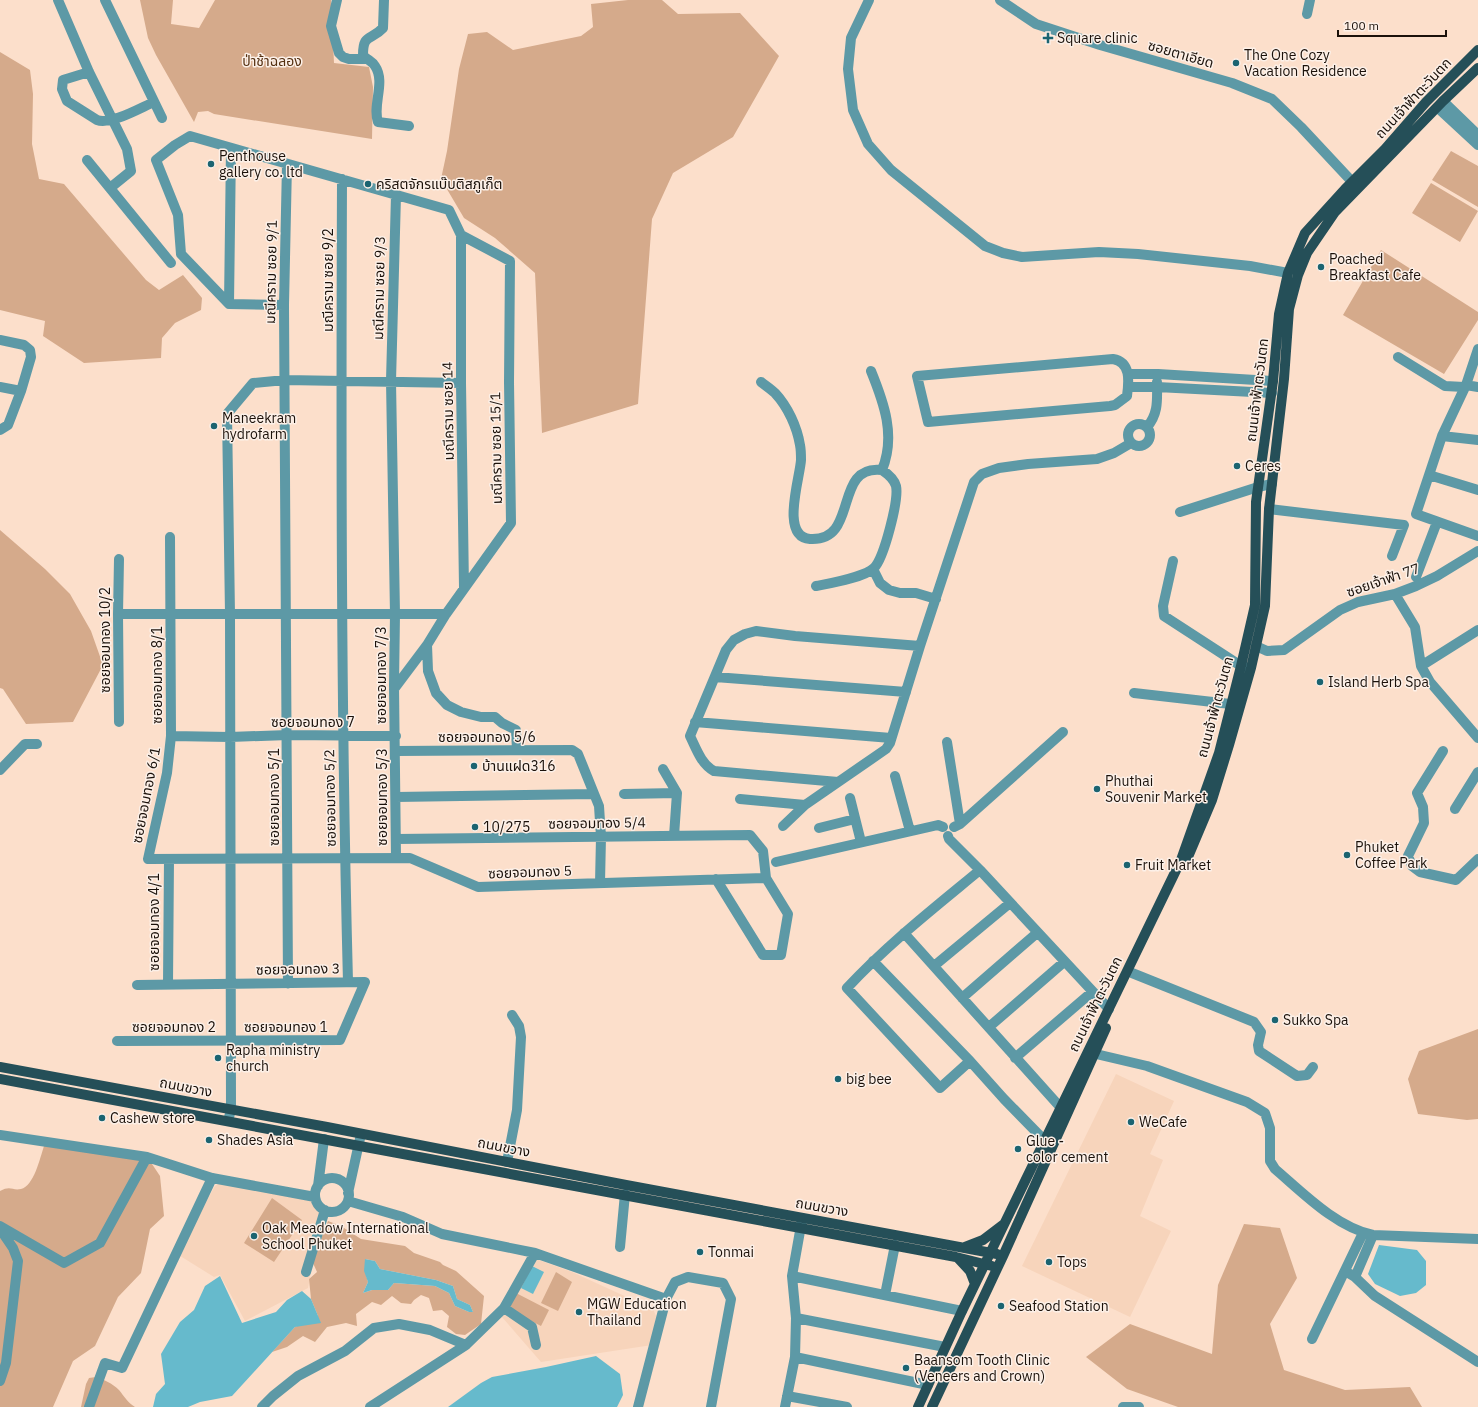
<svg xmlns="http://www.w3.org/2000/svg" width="1478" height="1407" viewBox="0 0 1478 1407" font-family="'IBM Plex Sans','Noto Sans Thai',sans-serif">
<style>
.built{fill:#f7d4bb}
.green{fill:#d5aa8b;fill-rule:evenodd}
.water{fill:#66bacc}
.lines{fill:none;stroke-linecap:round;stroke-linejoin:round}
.minor{stroke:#5d99a6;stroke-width:10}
.major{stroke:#254f58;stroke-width:10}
.poi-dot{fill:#1b6471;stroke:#fcf0e8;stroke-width:1.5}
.labels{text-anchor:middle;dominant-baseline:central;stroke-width:3;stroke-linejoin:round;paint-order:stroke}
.poi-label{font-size:14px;fill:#1b110a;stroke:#fcf0e8;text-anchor:start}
.street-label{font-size:14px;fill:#1b110a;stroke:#fcf0e8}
.park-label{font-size:14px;fill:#553011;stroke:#fcf0e8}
</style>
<rect width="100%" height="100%" fill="#fcdfcb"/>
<!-- built -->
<path class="built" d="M 1116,1074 L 1174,1101 L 1150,1154 L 1163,1160 L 1140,1216 L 1171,1231 L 1130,1317 L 1022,1266 Z
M 221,1182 L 313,1199 L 315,1207 L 322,1213 L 308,1288 L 245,1321 L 220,1275 L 214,1277 L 177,1254 L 215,1186 Z
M 536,1259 L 572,1272 L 653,1309 L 656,1316 L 652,1345 L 541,1362 L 501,1316 Z"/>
<!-- green -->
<path class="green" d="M 140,0 L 173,0 L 171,24 L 199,28 L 215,0 L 331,0 L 334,63 L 369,67 L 373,87 L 372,139 L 214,114 L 208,111 L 198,112 L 194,122 L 156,55 L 148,38 Z
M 628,0 L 662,0 L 678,14 L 740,13 L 779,56 L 733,137 L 673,173 L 652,219 L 638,404 L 542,433 L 535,273 L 495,238 L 464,218 L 441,179 L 447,151 L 459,69 L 468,34 L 487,32 L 513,50 L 581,36 L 593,27 L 591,4 Z
M 0,52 L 30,70 L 33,94 L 32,144 L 39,179 L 64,184 L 146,280 L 159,290 L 183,275 L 202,298 L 201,310 L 175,323 L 162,338 L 161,358 L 84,363 L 43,336 L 45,321 L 0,310 Z
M 1451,151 L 1478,166 L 1478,207 L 1432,180 Z
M 1431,183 L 1478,211 L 1460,242 L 1412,213 Z
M 1381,250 L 1478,312 L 1478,320 L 1444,374 L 1343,315 Z
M 0,530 L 45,569 L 70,594 L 91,631 L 103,665 L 73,722 L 26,724 L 3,689 L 0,688 Z
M 1478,1029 L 1478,1119 L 1467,1120 L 1418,1114 L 1408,1079 L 1419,1051 Z
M 44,1146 L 122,1152 L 152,1164 L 160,1176 L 164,1216 L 150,1229 L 141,1273 L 118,1297 L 95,1346 L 73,1361 L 53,1407 L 0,1407 L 0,1191 C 11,1185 12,1191 21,1189 C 34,1186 40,1158 44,1146 Z
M 272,1198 L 302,1220 L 274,1262 L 244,1243 Z
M 328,1221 L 341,1226 L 361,1239 L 405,1246 L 414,1253 L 440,1262 L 443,1265 L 456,1271 L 484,1296 L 481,1324 L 465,1335 L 456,1334 L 447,1327 L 449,1316 L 442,1310 L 433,1311 L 429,1298 L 421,1295 L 414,1300 L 411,1304 L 401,1303 L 392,1296 L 381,1305 L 372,1302 L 356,1314 L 357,1326 L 346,1323 L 327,1327 L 315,1342 L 303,1336 L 287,1347 L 272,1352 L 295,1327 L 318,1316 L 311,1299 L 309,1279 L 317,1272 L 313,1263 L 318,1247 ZM 365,1259 L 375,1261 L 380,1269 L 436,1280 L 453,1286 L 457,1299 L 470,1305 L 473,1312 L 469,1312 L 455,1306 L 449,1293 L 435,1286 L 394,1283 L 388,1290 L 372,1290 L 363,1293 L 368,1282 L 365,1271 Z
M 1244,1224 L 1280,1228 L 1297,1278 L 1270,1324 L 1284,1370 L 1345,1390 L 1410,1387 L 1422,1407 L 1178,1407 L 1127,1389 L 1086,1357 L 1130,1324 L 1212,1354 L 1218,1285 Z
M 556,1272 L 572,1282 L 558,1311 L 541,1303 Z
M 516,1293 L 549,1310 L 541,1326 L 508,1309 Z
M 96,1377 C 104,1380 112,1383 119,1390 C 124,1396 128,1403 135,1407 L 81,1407 L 86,1384 L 89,1378 Z"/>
<!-- water -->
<path class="water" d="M 1379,1245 L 1417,1250 L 1426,1261 L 1426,1285 L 1416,1293 L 1400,1296 L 1375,1284 L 1368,1274 Z
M 365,1259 L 375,1261 L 380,1269 L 436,1280 L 453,1286 L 457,1299 L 470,1305 L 473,1312 L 469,1312 L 455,1306 L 449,1293 L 435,1286 L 394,1283 L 388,1290 L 372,1290 L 363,1293 L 368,1282 L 364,1271 Z
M 532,1266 L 544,1272 L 533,1294 L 521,1288 Z
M 220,1276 L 242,1323 L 276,1312 L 287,1300 L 302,1291 L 311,1299 L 321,1323 L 295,1327 L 232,1396 L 200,1402 L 188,1407 L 153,1407 L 156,1394 L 165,1384 L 161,1354 L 180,1322 L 194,1310 L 205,1286 Z
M 596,1356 L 620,1374 L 623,1395 L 617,1407 L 448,1407 L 481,1383 L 492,1377 L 546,1367 Z"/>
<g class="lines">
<!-- minor -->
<path class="minor" d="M 58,0 L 89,72 L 127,149 L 131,171 L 110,188
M 105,0 L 162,118
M 337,0 L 331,26 L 339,53 L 343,57 L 349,59 L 366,59
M 384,0 L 383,28 C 371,41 363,33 363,55 C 367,60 372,61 375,66 C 386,82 372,105 378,122 L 409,126
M 869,0 L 851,38 L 848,69 L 853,110 L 868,144 L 891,170 L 985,246 L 1003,253 L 1022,257 L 1099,252 L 1138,254 L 1250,266 L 1288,273
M 1000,0 L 1036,24 L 1100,45 L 1232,83 L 1272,99 L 1301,127 L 1357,187
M 1307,14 L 1310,0
M 89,72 L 63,80 L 62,89 L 67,101 L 97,120 C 111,125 140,108 154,102
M 1443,101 L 1478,135
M 1438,108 L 1478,145
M 87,160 L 171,263
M 287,164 L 284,305 L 288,984
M 342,179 C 341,447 341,715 348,982
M 396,195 L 391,381 L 395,614 L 394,685 L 396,858
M 461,235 L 461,383 L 464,588
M 229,304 L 231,148
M 284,305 L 229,304 L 181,254 L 178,215 L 156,160 L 175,145 L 190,136 L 449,210 L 461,235 L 510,261 L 509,382 L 511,523 L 446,614 L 427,645 L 428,671 L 436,693 L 447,705 L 461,712 L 481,717 L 495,717 L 502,723 L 516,730 L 517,750
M 0,340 L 24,345 L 30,350 L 31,357 L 21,391 L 8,425 L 0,430
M 1478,349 L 1466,385 L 1442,436 L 1416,514 L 1478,536
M 1398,357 L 1445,386 L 1464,387
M 1113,359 C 1131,362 1129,381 1127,396 L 1115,405 L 1110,406 L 928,422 L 917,376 Z
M 871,371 C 884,403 896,436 882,470
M 1129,374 L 1158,374 L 1273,381
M 761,382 C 766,386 771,389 775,393 C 788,407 797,427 800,445 C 801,450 801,455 801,460 C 800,478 780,537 810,539 C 860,542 832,464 882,470 C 888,474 894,479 896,486 C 899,500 884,558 874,568 C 863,578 831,583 816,586
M 1466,385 L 1478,387
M 0,387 L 21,391
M 1128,387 L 1157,387 L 1272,393
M1128 435a11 11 0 1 1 22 0a11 11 0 1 1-22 0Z
M 1147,427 C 1159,413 1157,399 1157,382
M 1442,436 L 1478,440
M 1429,475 L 1478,490
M 1269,509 L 1404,525 L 1392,556
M 1180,512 L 1258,487 L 1272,484
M 170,537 L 171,736 L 167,773 L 148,859 L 410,858 L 478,887 L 766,878
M 1173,561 L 1163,606 L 1164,616 L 1241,666 L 1249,668
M 873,569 L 880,583 L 889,590 L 900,593 L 916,593 L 936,599
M 1416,577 L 1437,522
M 1395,594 L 1415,627 L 1421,666 L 1430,682 L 1478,738
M 118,614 L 446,614
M 1256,646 L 1267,651 L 1284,650 L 1340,610 L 1358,602 L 1395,594 L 1416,586 L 1437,576 L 1478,551
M 1421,666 L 1478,630
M 715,677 L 906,692
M 394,689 L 427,645
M 1134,693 L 1239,705
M 119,722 L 118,614 L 119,559
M 695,722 L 891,738
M 171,736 L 230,737 L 288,735 L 396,736
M 947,742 L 960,824
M 396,751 L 572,750 L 578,754 L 599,806 L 601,837 L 600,883
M 1443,751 L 1417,793 L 1423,807 L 1424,823 L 1408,856 L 1412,866 L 1420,872 L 1456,880 L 1478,859
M 663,769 L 677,793 L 674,836
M 0,770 L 25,744 L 37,744
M 895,776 L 910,831
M 838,782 L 714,771 C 701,764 696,748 690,736 L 726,650 L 734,640 L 745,634 L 756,631 L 795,636 L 920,646
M 624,794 L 677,793
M 396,797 L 594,794
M 850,798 L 861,842
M 740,799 L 805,805
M 1455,809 L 1478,772
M 783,826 L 805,805 L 886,749 L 890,743 L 920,646 L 974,482 L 982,474 L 999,468 L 1028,464 L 1097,459 L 1114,453 L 1131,443
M 954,827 L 960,824 L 1063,732
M 819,828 L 855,819
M 948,836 L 949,839 L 980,870 L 1109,1009
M 396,839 L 750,835 L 763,851 L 766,878
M 776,862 L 938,825 L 943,827
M 716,879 L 763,955 L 781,955 L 788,914 L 766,878
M 904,933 L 1061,1108
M 873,961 L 970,1061 L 1004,1099 L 1050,1146
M 934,966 L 1010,903
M 1132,973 L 1254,1022 L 1261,1032 L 1258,1045 L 1259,1051 L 1297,1076 L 1307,1075 L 1313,1067
M 168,984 L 169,859
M 962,998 L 1037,933
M 989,1027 L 1064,962
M 117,1041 L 340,1040 L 365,982 L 137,985
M 1096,1054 L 1147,1066 L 1247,1102 L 1265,1113 L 1270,1128 L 1270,1161 L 1275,1169 C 1303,1193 1336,1227 1373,1235 L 1478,1239
M 1015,1058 L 1092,992
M 970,1061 L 940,1088 L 847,988 C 888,944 934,908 980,870
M 228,1121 L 231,1110 L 230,614 L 227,414 L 253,383 L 285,380 L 461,383
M 0,1135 L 147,1157 L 212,1178 L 315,1197
M 507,1162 L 517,1110 L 521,1037 L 519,1026 L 512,1015
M315 1195a17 17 0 1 1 34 0a17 17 0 1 1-34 0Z
M 318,1186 L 324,1139
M 348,1193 L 361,1134
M 348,1201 L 403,1217 L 442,1234 L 535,1253 L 666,1299
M 0,1226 L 64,1263 L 100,1243 L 147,1157
M 0,1229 L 13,1248 L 18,1261 L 6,1363 L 0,1381
M 620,1247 L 625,1194
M 1345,1271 L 1355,1277 L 1375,1296 L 1478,1362
M 306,1272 L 325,1210
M 792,1276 L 962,1311
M 1355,1277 L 1373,1235
M 885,1295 L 895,1245
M 504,1308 L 532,1327 L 536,1345
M 796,1318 L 945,1347
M 1312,1339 L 1363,1233
M 795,1357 L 928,1385
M 787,1396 L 847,1407
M 89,1407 L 105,1363 L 122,1368 L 212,1178
M 262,1407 L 273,1396 L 298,1376 L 345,1351 L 374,1328 L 399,1324 L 430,1330 L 466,1345
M 370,1407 L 466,1345 L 504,1308 L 535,1253
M 638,1407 L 666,1299 L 675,1282 L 688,1277 L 723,1283 L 731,1299 L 711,1407
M 785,1407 L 795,1357 L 796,1318 L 792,1276 L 802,1220
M 1123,1407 L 1139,1407"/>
<!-- major -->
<path class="major" d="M 1185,864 L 1212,800 L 1229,745 L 1251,668 L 1265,606 L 1269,509 L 1284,379 L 1289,309 L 1298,275 L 1307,253 L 1335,212 L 1443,101 L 1478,68
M 0,1067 L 327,1127 L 626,1185 L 997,1254
M 0,1079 L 956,1257 L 992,1266
M 965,1247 L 983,1240 L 1004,1224
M 958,1258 L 970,1271 L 975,1284
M 918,1407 L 962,1311 L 1181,860 L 1219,753 L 1241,666 L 1255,605 L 1256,502 L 1273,381 L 1279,314 L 1288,273 L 1305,233 L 1345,189 L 1385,149 L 1426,102 L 1478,50
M 932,1407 L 1003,1256 L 1106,1028"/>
</g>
<!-- markers -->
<g class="poi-dot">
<path d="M1046 32h4v4h4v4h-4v4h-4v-4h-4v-4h4z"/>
<circle cx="1236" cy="63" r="4"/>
<circle cx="211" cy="164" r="4"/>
<circle cx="368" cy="184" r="4"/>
<circle cx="1321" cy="267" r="4"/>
<circle cx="214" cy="426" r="4"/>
<circle cx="1237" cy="466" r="4"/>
<circle cx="1320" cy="682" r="4"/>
<circle cx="474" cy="766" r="4"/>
<circle cx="1097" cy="789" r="4"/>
<circle cx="475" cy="827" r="4"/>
<circle cx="1347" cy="855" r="4"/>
<circle cx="1127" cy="865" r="4"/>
<circle cx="1275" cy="1020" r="4"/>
<circle cx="218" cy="1058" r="4"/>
<circle cx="838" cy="1079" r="4"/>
<circle cx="102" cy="1118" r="4"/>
<circle cx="1131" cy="1122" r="4"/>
<circle cx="209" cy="1140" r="4"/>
<circle cx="1018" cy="1149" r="4"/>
<circle cx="254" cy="1236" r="4"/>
<circle cx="700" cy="1252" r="4"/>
<circle cx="1049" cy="1262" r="4"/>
<circle cx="1001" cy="1306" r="4"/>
<circle cx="579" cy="1312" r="4"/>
<circle cx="906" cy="1368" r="4"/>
</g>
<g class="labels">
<!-- poi labels -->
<g class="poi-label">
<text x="1057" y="38">Square clinic</text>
<text x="1244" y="55">The One Cozy<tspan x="1244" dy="16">Vacation Residence</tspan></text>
<text x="219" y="156">Penthouse<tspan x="219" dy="16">gallery co. ltd</tspan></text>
<text x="376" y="184">คริสตจักรแบ๊บติสภูเก็ต</text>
<text x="1329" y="259">Poached<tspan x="1329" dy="16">Breakfast Cafe</tspan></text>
<text x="222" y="418">Maneekram<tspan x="222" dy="16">hydrofarm</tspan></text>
<text x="1245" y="466">Ceres</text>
<text x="1328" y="682">Island Herb Spa</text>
<text x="482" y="766">บ้านแฝด316</text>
<text x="1105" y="781">Phuthai<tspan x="1105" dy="16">Souvenir Market</tspan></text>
<text x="483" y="827">10/275</text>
<text x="1355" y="847">Phuket<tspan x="1355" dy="16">Coffee Park</tspan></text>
<text x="1135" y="865">Fruit Market</text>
<text x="1283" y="1020">Sukko Spa</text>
<text x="226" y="1050">Rapha ministry<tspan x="226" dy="16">church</tspan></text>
<text x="846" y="1079">big bee</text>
<text x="110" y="1118">Cashew store</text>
<text x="1139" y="1122">WeCafe</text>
<text x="217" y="1140">Shades Asia</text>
<text x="1026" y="1141">Glue -<tspan x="1026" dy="16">color cement</tspan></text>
<text x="262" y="1228">Oak Meadow International<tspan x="262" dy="16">School Phuket</tspan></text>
<text x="708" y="1252">Tonmai</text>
<text x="1057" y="1262">Tops</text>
<text x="587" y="1304">MGW Education<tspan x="587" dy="16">Thailand</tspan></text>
<text x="1009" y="1306">Seafood Station</text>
<text x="914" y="1360">Baansom Tooth Clinic<tspan x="914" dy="16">(Veneers and Crown)</tspan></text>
</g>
<!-- street labels -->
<g class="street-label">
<text transform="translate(1181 54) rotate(16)">ซอยตาเอียด</text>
<text transform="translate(1413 98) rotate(-47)">ถนนเจ้าฟ้าตะวันตก</text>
<text transform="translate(271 272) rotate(-89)">มณีคราม ซอย 9/1</text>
<text transform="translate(328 280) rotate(-90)">มณีคราม ซอย 9/2</text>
<text transform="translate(379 288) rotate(-89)">มณีคราม ซอย 9/3</text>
<text transform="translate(1257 390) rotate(-83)">ถนนเจ้าฟ้าตะวันตก</text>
<text transform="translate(448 411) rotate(-91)">มณีคราม ซอย 14</text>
<text transform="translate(496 448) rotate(-91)">มณีคราม ซอย 15/1</text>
<text transform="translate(1383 580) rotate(-19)">ซอยเจ้าฟ้า 77</text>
<text transform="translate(105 640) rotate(-90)">ซอยจอมทอง 10/2</text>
<text transform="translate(157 675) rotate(-90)">ซอยจอมทอง 8/1</text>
<text transform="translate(381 675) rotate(-90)">ซอยจอมทอง 7/3</text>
<text transform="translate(1215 707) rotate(-75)">ถนนเจ้าฟ้าตะวันตก</text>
<text x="313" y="722">ซอยจอมทอง 7</text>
<text x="487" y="737">ซอยจอมทอง 5/6</text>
<text transform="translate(146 795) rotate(-79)">ซอยจอมทอง 6/1</text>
<text transform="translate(274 797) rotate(-90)">ซอยจอมทอง 5/1</text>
<text transform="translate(382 797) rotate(-90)">ซอยจอมทอง 5/3</text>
<text transform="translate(330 798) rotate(-91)">ซอยจอมทอง 5/2</text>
<text transform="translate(597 823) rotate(-1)">ซอยจอมทอง 5/4</text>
<text transform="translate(530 872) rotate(-2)">ซอยจอมทอง 5</text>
<text transform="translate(154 922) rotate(-90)">ซอยจอมทอง 4/1</text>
<text transform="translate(298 969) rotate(-1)">ซอยจอมทอง 3</text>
<text transform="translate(1095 1004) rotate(-64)">ถนนเจ้าฟ้าตะวันตก</text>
<text x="174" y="1027">ซอยจอมทอง 2</text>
<text x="286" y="1027">ซอยจอมทอง 1</text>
<text transform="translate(186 1087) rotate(11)">ถนนขวาง</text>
<text transform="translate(504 1147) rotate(11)">ถนนขวาง</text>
<text transform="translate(822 1207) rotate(10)">ถนนขวาง</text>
</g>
<!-- park labels -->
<g class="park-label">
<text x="272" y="61">ป่าช้าฉลอง</text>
</g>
</g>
<!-- scale -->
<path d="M1338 30v6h108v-6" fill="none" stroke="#1b110a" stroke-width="2"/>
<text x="1344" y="30" font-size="12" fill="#1b110a" stroke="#fcf0e8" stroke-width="3" paint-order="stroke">100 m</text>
</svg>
